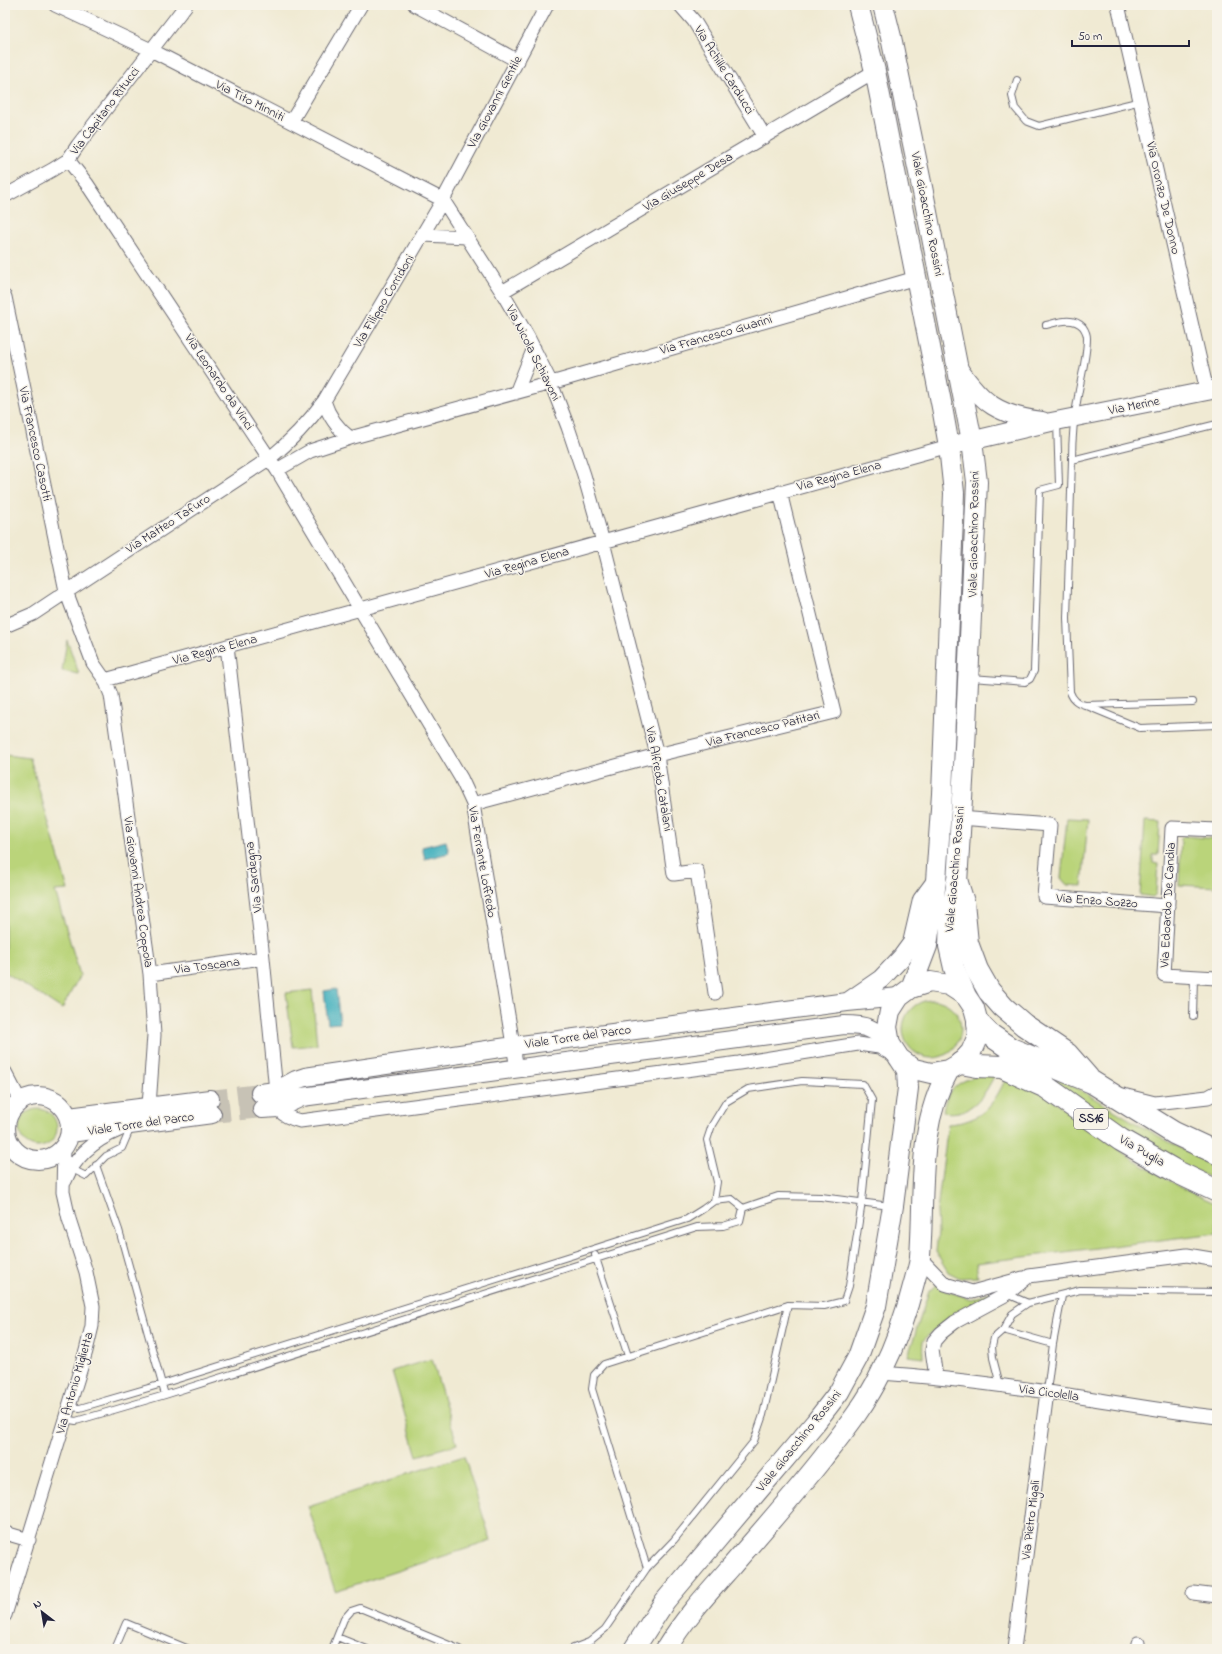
<svg xmlns="http://www.w3.org/2000/svg" width="1222" height="1654" viewBox="0 0 1222 1654" font-family="'Indie Flower',sans-serif">
<style>
.green{fill:#bad47a;stroke:#6e7b5a}
.water{fill:#42b0be;stroke:#32697c}
.lines{fill:none;stroke-linecap:round;stroke-linejoin:round}
.secondary-tunnel{stroke:#c7c2b5;stroke-width:18;stroke-dasharray:18 9;stroke-linecap:butt}
.lane-casing{stroke:#6a6870;stroke-width:8}
.street-casing{stroke:#6a6870;stroke-width:15}
.secondary-casing{stroke:#6a6870;stroke-width:20}
.primary-casing{stroke:#6a6870;stroke-width:22}
.highway-casing{stroke:#6a6870;stroke-width:24}
.lane{stroke:#fff;stroke-width:6}
.street{stroke:#fff;stroke-width:13}
.secondary{stroke:#fff;stroke-width:18}
.primary{stroke:#fff;stroke-width:20}
.highway{stroke:#fff;stroke-width:22}
.labels{text-anchor:middle;dominant-baseline:central;stroke-width:3;stroke-linejoin:round;paint-order:stroke}
.shield{fill:#f7f3e8;stroke:#62616f;stroke-width:1}
.shield-label{font-size:12px;font-weight:bold;fill:#22223b}
.street-label{font-size:13px;fill:#22223b;stroke:#f7f3e8}
</style>
<rect width="100%" height="100%" fill="#f7f3e8"/>
<filter id="ink" filterUnits="userSpaceOnUse"><feTurbulence type="fractalNoise" baseFrequency=".025" numOctaves="2"/><feDisplacementMap in="SourceGraphic" scale="8" xChannelSelector="R" yChannelSelector="G"/><feConvolveMatrix kernelMatrix="1 2 1 2 8 2 1 2 1" color-interpolation-filters="sRGB"/></filter>
<filter id="wash" filterUnits="userSpaceOnUse"><feTurbulence type="fractalNoise" baseFrequency=".012" numOctaves="4" result="noise"/><feDisplacementMap in="SourceGraphic" scale="16" xChannelSelector="R" yChannelSelector="G"/><feGaussianBlur stdDeviation="0.9" result="paint"/><feColorMatrix in="noise" values="0 0 0 0 0 0 0 0 0 0 0 0 0 0 0 0 0 1.4 0 .05"/><feComposite in="paint" operator="in"/></filter>
<g filter="url(#wash)">
<rect width="100%" height="100%" fill="#f0ead3"/>
<!-- green -->
<path class="green" d="M 67,640 L 79,674 L 62,671 Z
M 5,755 L 30,758 L 68,890 L 55,891 L 80,975 L 62,1009 L 5,972 Z
M 1067,818 L 1088,819 L 1082,886 L 1067,885 L 1061,878 Z
M 1145,821 L 1160,822 L 1158,855 L 1153,855 L 1153,863 L 1158,864 L 1156,892 L 1155,895 L 1153,897 L 1140,895 Z
M 1184,836 L 1217,839 L 1217,887 L 1179,885 L 1181,838 Z
M 312,990 L 317,1045 L 293,1047 L 286,993 Z
M903 1029a29 29 0 1 1 58 0a29 29 0 1 1-58 0Z
M 1016,1060 L 1053,1076 L 1075,1087 L 1139,1125 L 1189,1153 L 1217,1165 L 1217,1181 L 1166,1157 Z
M 995,1074 C 985,1096 970,1117 943,1112 C 947,1083 968,1076 995,1074 Z
M 1006,1078 L 1046,1095 L 1133,1160 L 1188,1191 L 1217,1204 L 1217,1233 L 976,1263 L 978,1277 L 960,1278 L 948,1272 L 936,1252 L 938,1232 L 937,1211 L 948,1124 C 981,1122 993,1106 1006,1078 Z
M19 1128a19 19 0 1 1 38 0a19 19 0 1 1-38 0Z
M 937,1284 L 946,1291 L 972,1299 L 997,1290 L 999,1291 C 984,1300 928,1328 923,1342 C 922,1346 923,1353 923,1358 L 908,1356 L 929,1291 Z
M 432,1359 L 457,1444 L 417,1456 L 392,1371 Z
M 464,1456 L 491,1541 L 335,1591 L 308,1506 Z"/>
<!-- water -->
<path class="water" d="M 446,841 L 449,853 L 425,859 L 422,847 Z
M 336,989 L 340,1023 L 328,1024 L 324,991 Z"/>
</g>
<g filter="url(#ink)">
<g class="lines">
<!-- secondary-tunnel -->
<path class="secondary-tunnel" d="M 210,1099 L 260,1093
M 212,1114 L 262,1109"/>
<!-- lane casing -->
<g class="lane-casing">
<path id="lane" d="M 1017,80 L 1012,96 L 1015,108 L 1026,121 L 1039,126 L 1141,101
M 1046,325 C 1058,322 1073,316 1083,327 C 1085,330 1087,334 1087,338 C 1087,357 1081,377 1078,396 C 1074,417 1072,438 1072,460
M 971,678 L 1025,682 L 1030,679 L 1034,671 L 1040,490 L 1059,485 L 1057,422
M 1193,702 L 1085,705 C 1077,703 1073,700 1070,692 L 1067,618 L 1072,460 L 1217,424
M 1087,706 L 1140,728 L 1217,725
M 1193,1016 L 1194,977
M 96,1165 L 119,1230 L 165,1395
M 70,1168 L 86,1176 L 106,1156 L 122,1148 L 131,1127
M 743,1208 L 778,1196 L 821,1197 L 890,1206
M 595,1255 L 628,1356
M 1007,1294 L 1028,1303
M 1003,1330 L 1053,1344
M 1000,1385 L 993,1358 L 992,1347 L 994,1338 L 1003,1330 L 1012,1314 L 1028,1303 L 1080,1290 L 1217,1292
M 1047,1392 L 1053,1344 L 1062,1296
M 64,1419 L 76,1421 L 165,1395 L 697,1227 L 723,1226 L 740,1221 L 743,1208 L 732,1199 L 714,1201 L 703,1209 L 687,1219 L 593,1249 L 162,1384 L 80,1408 L 68,1407
M 647,1568 L 592,1389 L 594,1375 L 604,1364 L 788,1305
M 337,1637 L 367,1649
M 115,1649 L 126,1623 L 189,1649
M 332,1649 L 344,1619 L 351,1611 L 360,1608 L 459,1649
M 571,1649 L 589,1642 L 605,1629 L 647,1568 L 674,1540 L 754,1441 L 763,1415 L 788,1305 L 824,1306 L 844,1301 L 849,1286 L 862,1202 L 872,1100 L 863,1084 L 802,1081 L 748,1089 L 726,1102 L 712,1125 L 707,1140 L 717,1182 L 714,1201"/>
</g>
<!-- street casing -->
<g class="street-casing">
<path id="street" d="M 55,5 L 151,50 L 443,200 L 502,292 L 528,337 L 551,383 L 568,427 L 584,475 L 603,542 L 657,755 L 674,874 L 697,871 L 715,993
M 415,5 L 518,61
M 680,5 L 694,21 L 765,137
M 1118,5 L 1207,391
M 291,122 L 361,5
M 68,160 L 87,184 L 277,470 L 461,778 L 473,804 L 517,1069
M 5,196 L 52,170 L 68,160 L 78,145 L 186,5
M 423,235 L 467,237
M 502,292 L 875,71
M 5,297 L 66,591 L 93,663 L 105,680 L 111,695 L 150,974 L 154,1035 L 149,1106
M 516,393 L 534,348
M 324,401 C 329,417 337,428 350,438
M 277,470 L 310,451 L 350,438 L 551,383 L 916,278
M 5,626 L 33,614 L 51,602 L 270,458 C 291,441 308,423 324,401 L 443,200 L 547,5
M 227,646 L 263,958 L 276,1091 C 279,1112 278,1115 300,1121 L 739,1063 L 858,1044 L 879,1047 L 897,1057
M 105,680 L 949,446
M 473,804 L 657,755 L 834,712 L 780,492
M 960,818 L 1050,825 L 1044,897 L 1168,906
M 1217,830 L 1172,828 L 1164,975 L 1217,978
M 150,974 L 263,958
M 5,1072 L 20,1101
M 1123,1095 L 1155,1103 L 1208,1097 L 1217,1092
M 65,1181 C 75,1156 95,1140 119,1130
M 920,1258 L 945,1284 L 972,1292 L 1023,1278
M 881,1373 C 937,1377 993,1384 1048,1392 C 1104,1400 1160,1411 1217,1417
M 936,1377 L 932,1350 L 934,1341 L 941,1333 L 955,1322 L 1007,1294 L 1029,1276 L 1187,1255 L 1217,1260
M 5,1533 L 29,1540
M 1193,1593 L 1217,1596
M 5,1615 L 86,1351 L 92,1326 L 93,1306 L 86,1272 L 69,1219 L 63,1192 L 64,1147
M 1014,1649 L 1047,1392
M 1137,1649 L 1138,1643"/>
</g>
<!-- secondary casing -->
<g class="secondary-casing">
<path id="secondary" d="M 958,368 C 983,404 998,415 1042,421
M 949,446 L 1051,422 L 1217,389
M 849,1001 L 881,979 L 901,958 L 912,943 L 922,900 L 936,881
M 260,1093 L 276,1091 L 296,1080 L 305,1077 L 514,1046 L 847,1002 L 899,997
M6 1128a32 32 0 1 1 64 0a32 32 0 1 1-64 0Z
M 262,1109 L 278,1108 L 302,1097 L 844,1025 C 867,1025 873,1028 890,1044
M 69,1117 L 210,1099
M 70,1133 L 212,1114"/>
</g>
<!-- primary casing -->
<g class="primary-casing">
<path id="primary" d="M 858,5 L 875,71 L 942,407 L 949,446 L 954,493 L 942,794 L 936,881 L 927,946 L 911,988
M 883,5 L 891,37 L 924,197 L 972,441 L 977,482 L 965,748 L 957,883 L 950,916 L 949,946 L 954,968 L 966,996 L 974,1008 L 978,1023 L 977,1038 L 971,1052 L 961,1063 L 949,1070 L 931,1073 L 914,1069 L 899,1058
M 634,1649 L 665,1601 L 815,1423 L 839,1392 L 858,1357 L 876,1306 L 893,1206 L 908,1088 L 907,1070 L 890,1044 L 887,1027 L 890,1011 L 899,997 L 911,988 L 930,982 L 949,985 L 966,996
M 666,1649 C 684,1619 707,1594 730,1568 C 762,1531 793,1496 823,1458 C 844,1431 866,1404 881,1373 C 896,1343 907,1311 915,1279 C 917,1271 920,1264 920,1256 C 925,1193 916,1127 949,1070"/>
</g>
<!-- highway casing -->
<g class="highway-casing">
<path id="highway" d="M 957,883 L 963,902 L 967,943 L 977,970 L 989,991 L 1003,1007 L 1024,1025 L 1067,1054 L 1088,1078
M 978,1023 L 989,1034 L 1011,1049 L 1092,1082 L 1174,1133 L 1217,1153
M 961,1063 L 977,1066 L 1002,1067 L 1046,1087 L 1121,1140 L 1177,1172 L 1217,1191"/>
</g>
<!-- lane -->
<use href="#lane" class="lane"/>
<!-- street -->
<use href="#street" class="street"/>
<!-- secondary -->
<use href="#secondary" class="secondary"/>
<!-- primary -->
<use href="#primary" class="primary"/>
<!-- highway -->
<use href="#highway" class="highway"/>
</g>
</g>
<g class="labels">
<!-- shield labels -->
<rect class="shield" x="1074" y="1109" width="34" height="20" rx="3"/>
<g class="shield-label">
<text x="1091" y="1119">SS16</text>
</g>
<!-- street labels -->
<g class="street-label">
<text transform="translate(724 70) rotate(58)">Via Achille Carducci</text>
<text transform="translate(250 101) rotate(27)">Via Tito Minniti</text>
<text transform="translate(495 102) rotate(-62)">Via Giovanni Gentile</text>
<text transform="translate(105 111) rotate(-53)">Via Capitano Ritucci</text>
<text transform="translate(688 182) rotate(-31)">Via Giuseppe Desa</text>
<text transform="translate(1163 198) rotate(77)">Via Oronzo De Donno</text>
<text transform="translate(927 214) rotate(79)">Viale Gioacchino Rossini</text>
<text transform="translate(384 301) rotate(-59)">Via Filippo Corridoni</text>
<text transform="translate(716 335) rotate(-16)">Via Francesco Guarini</text>
<text transform="translate(533 353) rotate(63)">Via Nicola Schiavoni</text>
<text transform="translate(219 382) rotate(56)">Via Leonardo da Vinci</text>
<text transform="translate(1134 406) rotate(-11)">Via Merine</text>
<text transform="translate(35 444) rotate(78)">Via Francesco Casotti</text>
<text transform="translate(839 476) rotate(-15)">Via Regina Elena</text>
<text transform="translate(168 524) rotate(-33)">Via Matteo Tafuro</text>
<text transform="translate(974 534) rotate(-89)">Viale Gioacchino Rossini</text>
<text transform="translate(527 563) rotate(-16)">Via Regina Elena</text>
<text transform="translate(215 650) rotate(-15)">Via Regina Elena</text>
<text transform="translate(763 729) rotate(-14)">Via Francesco Patitari</text>
<text transform="translate(659 779) rotate(80)">Via Alfredo Catalani</text>
<text transform="translate(482 862) rotate(80)">Via Ferrante Loffredo</text>
<text transform="translate(955 869) rotate(-85)">Viale Gioacchino Rossini</text>
<text transform="translate(254 877) rotate(-97)">Via Sardegna</text>
<text transform="translate(138 892) rotate(82)">Via Giovanni Andrea Coppola</text>
<text transform="translate(1097 901) rotate(4)">Via Enzo Sozzo</text>
<text transform="translate(1168 905) rotate(-87)">Via Edoardo De Candia</text>
<text transform="translate(207 966) rotate(-7)">Via Toscana</text>
<text transform="translate(578 1037) rotate(-8)">Viale Torre del Parco</text>
<text transform="translate(141 1124) rotate(-8)">Viale Torre del Parco</text>
<text transform="translate(1142 1151) rotate(30)">Via Puglia</text>
<text transform="translate(75 1383) rotate(-74)">Via Antonio Miglietta</text>
<text transform="translate(1049 1393) rotate(8)">Via Cicolella</text>
<text transform="translate(799 1441) rotate(-51)">Viale Gioacchino Rossini</text>
<text transform="translate(1031 1520) rotate(-83)">Via Pietro Migali</text>
</g>
</g>
<!-- margin -->
<rect width="1222" height="1654" fill="none" stroke="#f7f3e8" stroke-width="20"/>
<!-- north arrow -->
<g transform="translate(42 1612) rotate(329)" stroke="#f7f3e8" stroke-width="3" paint-order="stroke">
<path d="M0-3L7 15L0 10L-7 15Z" fill="#22223b"/>
<text y="-6" font-size="11" font-weight="bold" text-anchor="middle" fill="#22223b">N</text>
</g>
<!-- scale -->
<path d="M1072 40v6h117v-6" fill="none" stroke="#22223b" stroke-width="2"/>
<text x="1078" y="40" font-size="12" fill="#22223b" stroke="#f7f3e8" stroke-width="3" paint-order="stroke">50 m</text>
</svg>
